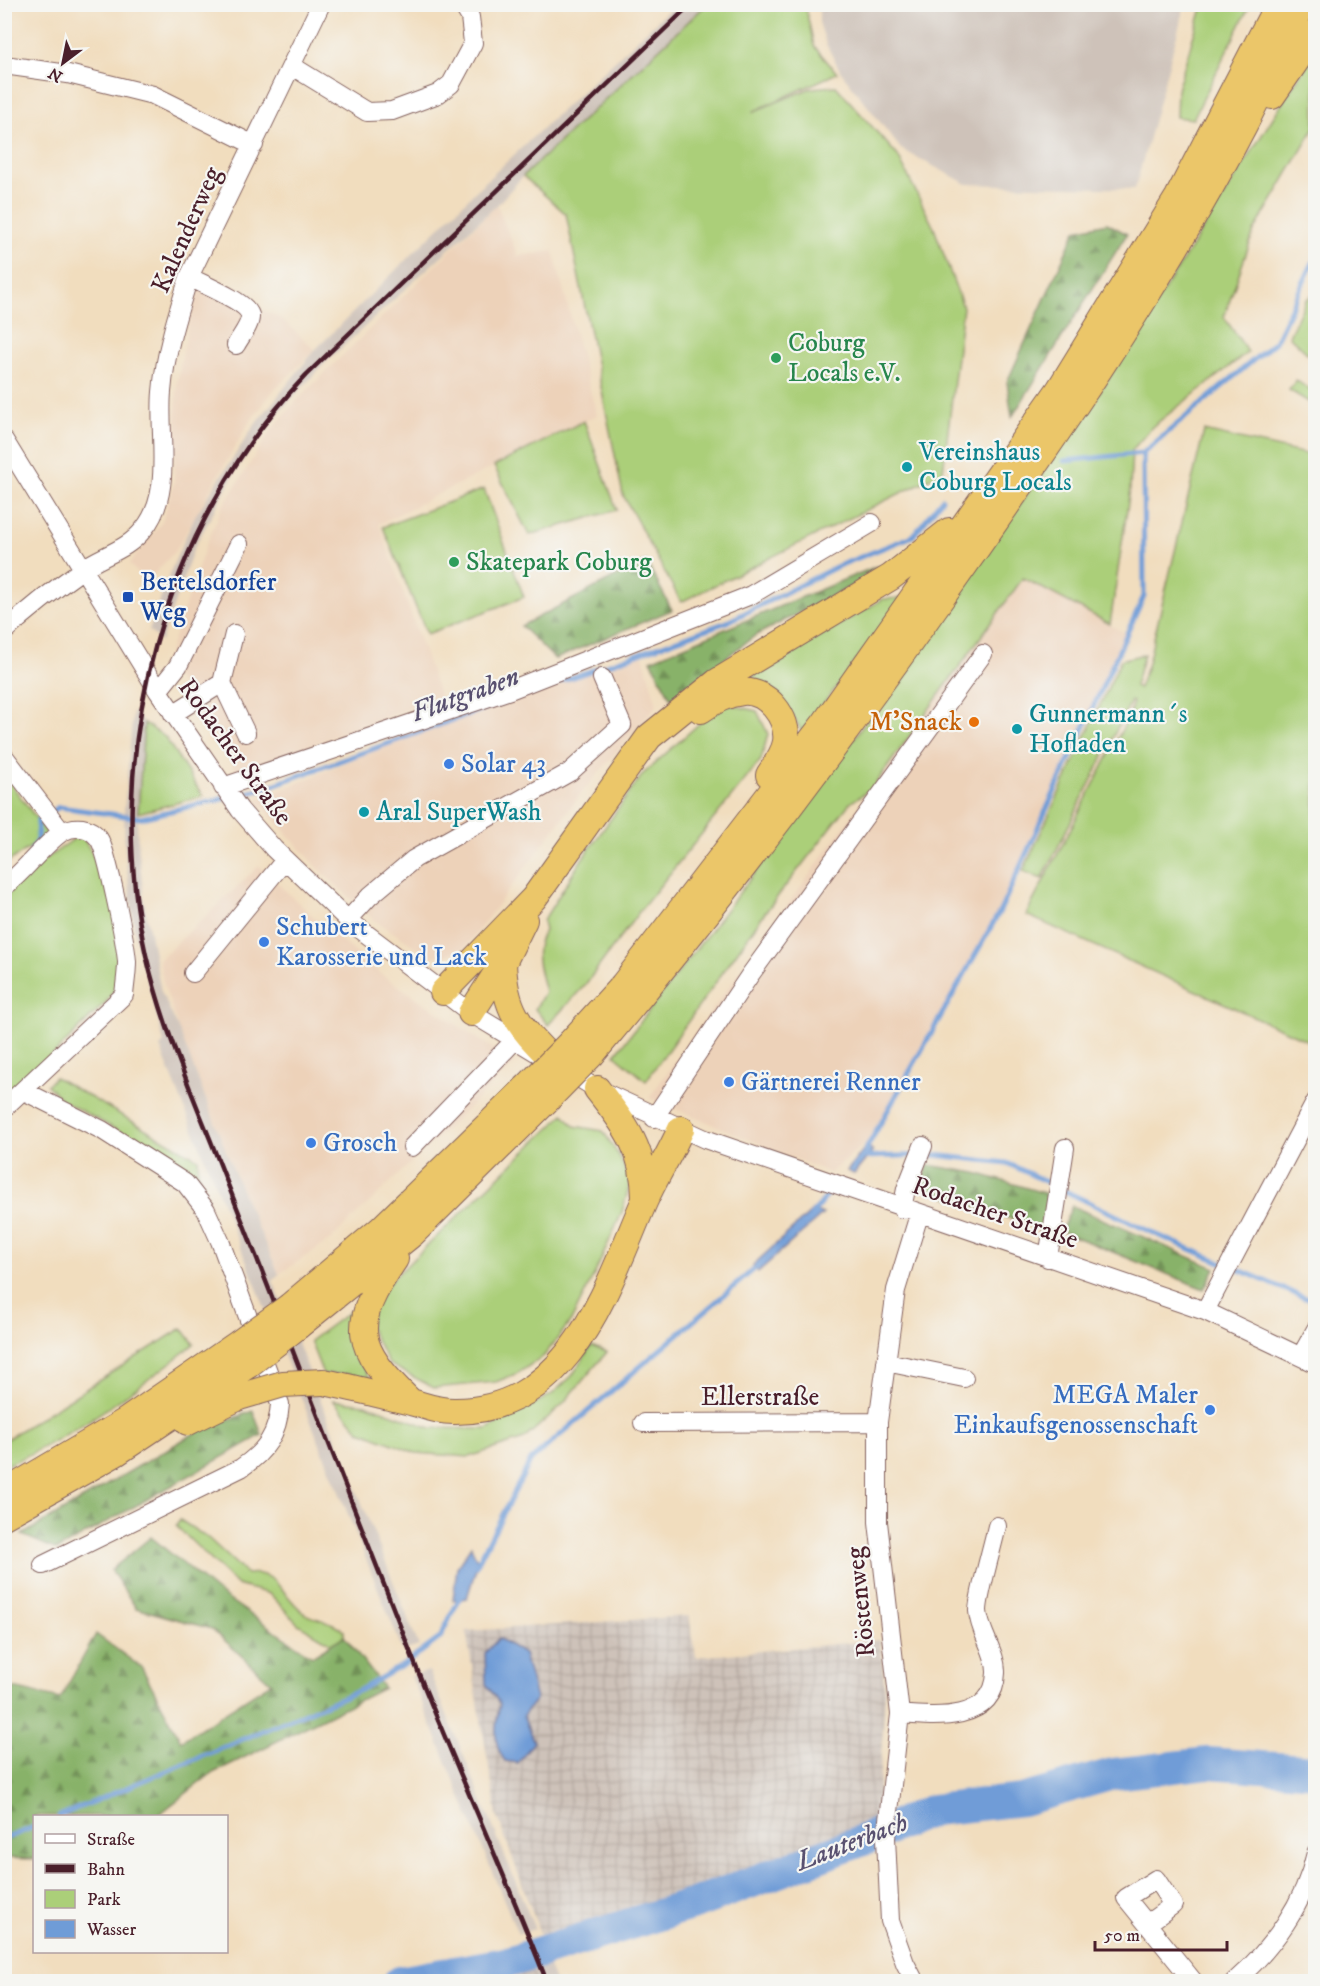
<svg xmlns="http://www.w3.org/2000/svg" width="1320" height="1986" viewBox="0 0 1320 1986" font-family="'IM FELL DW Pica',serif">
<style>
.built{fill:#edd2b9}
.industrial{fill:url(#industrial-grid)}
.railway{fill:#cec2b9}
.green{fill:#abcf79;stroke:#7a7752;stroke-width:1.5}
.forest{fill:url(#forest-firs);stroke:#69684a;stroke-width:1.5}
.water{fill:#6f9cd7;stroke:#5c5e81;stroke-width:1.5}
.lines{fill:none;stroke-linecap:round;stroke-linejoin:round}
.stream{stroke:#6f9cd7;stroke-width:5}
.river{stroke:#6f9cd7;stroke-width:32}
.minor-casing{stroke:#84625e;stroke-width:20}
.highway-casing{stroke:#84625e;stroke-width:28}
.minor{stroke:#fff;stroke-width:18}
.highway{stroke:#ebc669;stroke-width:26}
.rail{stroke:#4a1f2b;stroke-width:4.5}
.highway-bridge-casing{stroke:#84625e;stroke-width:28;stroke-linecap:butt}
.highway-bridge{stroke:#ebc669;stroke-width:26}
.leisure-dot{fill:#2e9e5b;stroke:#f6f6f2;stroke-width:2}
.culture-dot{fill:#0f9aa8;stroke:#f6f6f2;stroke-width:2}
.transit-dot{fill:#1a4fb4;stroke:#f6f6f2;stroke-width:2}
.food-dot{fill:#e8710a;stroke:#f6f6f2;stroke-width:2}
.shop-dot{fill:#3f7fe0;stroke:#f6f6f2;stroke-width:2}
.labels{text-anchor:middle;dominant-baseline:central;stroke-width:4.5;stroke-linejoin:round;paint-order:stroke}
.street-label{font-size:26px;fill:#4a1f2b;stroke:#f6f6f2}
.leisure-label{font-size:26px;fill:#27864d;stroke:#f6f6f2;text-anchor:start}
.culture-label{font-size:26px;fill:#0d838f;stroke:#f6f6f2;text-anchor:start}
.transit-label{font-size:26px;fill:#164399;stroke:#f6f6f2;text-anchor:start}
.food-label{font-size:26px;fill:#c56008;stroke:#f6f6f2;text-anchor:end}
.shop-label{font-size:26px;fill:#366cbe;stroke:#f6f6f2;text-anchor:start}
.water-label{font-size:27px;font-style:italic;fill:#595170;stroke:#f6f6f2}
</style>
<defs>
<pattern id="industrial-grid" width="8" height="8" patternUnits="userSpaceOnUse" patternTransform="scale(1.5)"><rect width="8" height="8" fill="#cec2b9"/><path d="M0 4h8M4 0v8" fill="none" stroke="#b2a69f"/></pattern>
<pattern id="forest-firs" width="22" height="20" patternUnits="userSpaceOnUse" patternTransform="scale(1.5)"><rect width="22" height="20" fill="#88b269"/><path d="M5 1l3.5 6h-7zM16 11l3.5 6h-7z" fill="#719057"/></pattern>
</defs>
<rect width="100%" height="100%" fill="#f6f6f2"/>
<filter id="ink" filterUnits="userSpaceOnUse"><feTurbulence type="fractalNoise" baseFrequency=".0167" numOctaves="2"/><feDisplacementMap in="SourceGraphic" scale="12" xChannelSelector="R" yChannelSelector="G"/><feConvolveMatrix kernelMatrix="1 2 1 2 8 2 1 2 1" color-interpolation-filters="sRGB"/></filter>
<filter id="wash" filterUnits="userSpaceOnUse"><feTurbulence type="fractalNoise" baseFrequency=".008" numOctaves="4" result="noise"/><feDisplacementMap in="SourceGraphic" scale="24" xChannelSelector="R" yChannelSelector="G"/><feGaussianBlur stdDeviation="1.35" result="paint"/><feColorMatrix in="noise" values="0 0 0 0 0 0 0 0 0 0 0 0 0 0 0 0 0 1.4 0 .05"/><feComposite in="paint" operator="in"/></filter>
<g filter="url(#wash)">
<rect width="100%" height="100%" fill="#f1ddbe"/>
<!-- built -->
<path class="built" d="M 497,205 L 518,256 L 553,251 L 597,415 L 379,524 L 440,697 L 238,773 L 166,661 L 206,545 L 222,507 L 272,429 L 295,402 Z
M 202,279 L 283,320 L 315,350 L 273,391 L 248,424 L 176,550 L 147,582 L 129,564 L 162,522 L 174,483 L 177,383 L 189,321 Z
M 1023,578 L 1127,634 L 1000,911 L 866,1143 L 830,1173 L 649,1098 Z
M 643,655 L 657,705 L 583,791 L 465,948 L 448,955 L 431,957 L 374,920 L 321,871 L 256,800 L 391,744 Z
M 259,866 L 319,922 L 385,977 L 515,1063 L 330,1240 L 279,1274 L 242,1192 L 179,1030 L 163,982 L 159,960 Z"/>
<!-- industrial -->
<path class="industrial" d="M 689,1616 L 696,1657 L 880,1640 L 885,1695 L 875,1850 L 780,1886 L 547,1953 L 497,1815 L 466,1631 Z
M 531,1963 L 537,1981 L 446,1981 Z"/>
<!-- railway -->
<path class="railway" d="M 674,5 L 705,5 L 523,176 L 497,205 L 325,363 L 281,410 L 236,470 L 193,550 L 161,641 L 149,631 L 173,565 L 195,516 L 254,426 L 315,350 L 483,184 Z
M 819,5 L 1185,5 L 1135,189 L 967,184 L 901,149 L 841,72 L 826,44 L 819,22 Z
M 133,711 L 144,723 L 137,831 L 144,902 L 161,991 L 179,1030 L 242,1192 L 279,1274 L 273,1281 L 419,1646 L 403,1651 L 160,1047 L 164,1043 L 136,941 L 125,853 L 124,810 Z
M 429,1671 L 535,1929 L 518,1934 L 411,1676 Z
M 531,1963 L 548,1964 L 555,1981 L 537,1981 Z"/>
<!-- green -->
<path class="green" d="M 707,4 L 805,5 L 814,46 L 837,73 L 752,112 L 811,88 L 836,86 L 898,156 L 934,228 L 963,307 L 943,472 L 681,602 L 623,495 L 566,214 L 523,176 Z
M 1203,5 L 1250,5 L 1193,119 L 1176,117 L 1177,90 Z
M 1315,51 L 1315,127 L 1254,231 L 1224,317 L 1248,352 L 1152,427 L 1132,450 L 1130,489 L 1110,624 L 1023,578 L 873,787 L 849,804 L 764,914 L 646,1081 L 615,1055 L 812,798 L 1108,379 Z
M 1315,292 L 1315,350 L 1308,354 L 1289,336 L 1306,300 Z
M 1296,380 L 1315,394 L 1315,406 L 1289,390 Z
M 584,421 L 617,510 L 529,535 L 494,466 Z
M 1204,431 L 1315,456 L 1315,1044 L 1026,915 L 1128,718 L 1133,702 L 1131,701 L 1042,879 L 1023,871 L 1121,660 L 1144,654 L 1135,686 L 1139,688 L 1148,663 Z
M 484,489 L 524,597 L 427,634 L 383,527 Z
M 904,598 L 802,732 C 790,707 773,692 752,676 L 883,599 Z
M 722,703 L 757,711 L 768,734 L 761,760 L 639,912 L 585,985 L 548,1025 L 535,1009 L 545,992 C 540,971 531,949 545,931 L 543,921 L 582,859 L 643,774 Z
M 144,723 L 165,737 L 203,796 L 138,813 Z
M 4,775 L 49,835 L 5,864 L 4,864 Z
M 81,834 L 101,869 L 118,920 L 119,982 L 107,1001 L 5,1103 L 5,888 Z
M 55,1077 L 198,1159 L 199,1186 L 128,1136 L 63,1101 L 47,1085 Z
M 564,1114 L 574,1126 L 603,1131 L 621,1159 L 630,1183 L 622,1212 L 595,1273 L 571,1321 L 544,1356 L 518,1373 L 496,1382 L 434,1388 L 389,1364 L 369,1327 L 376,1295 Z
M 357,1306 C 354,1335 356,1356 372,1381 L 348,1374 L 323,1374 L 310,1341 Z
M 182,1328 L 194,1344 C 136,1391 73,1436 5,1466 L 5,1440 Z
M 591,1346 L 607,1352 L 562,1405 L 524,1439 L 469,1457 L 416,1453 L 360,1431 L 333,1400 L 365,1404 L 431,1428 L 487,1429 L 551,1395 L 572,1376 Z
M 180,1520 L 208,1538 L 247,1574 C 275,1569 283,1595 302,1611 C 313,1621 332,1619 344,1631 L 344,1636 L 332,1644 L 298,1624 L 270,1594 L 237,1585 L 176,1526 Z"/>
<!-- forest -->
<path class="forest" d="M 1107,223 L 1127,234 L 1012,417 L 1007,382 L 1076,230 Z
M 646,561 L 672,610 L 555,659 L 521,626 Z
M 877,566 L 854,585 L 756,635 L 671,699 L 651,660 Z
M 928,1165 L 976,1173 L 1051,1195 L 1044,1230 L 921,1188 Z
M 1072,1206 L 1215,1268 L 1204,1289 L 1061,1231 Z
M 253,1411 L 262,1435 L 57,1550 L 22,1535 L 203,1428 Z
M 151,1537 L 216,1591 L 312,1656 L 344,1636 L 384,1688 L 211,1774 L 157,1816 L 34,1816 L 34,1859 L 5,1858 L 5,1686 L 60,1699 L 96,1634 L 142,1668 L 181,1741 L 271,1683 L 212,1629 L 136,1608 L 111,1570 Z"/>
<!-- water -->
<path class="water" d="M 867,1145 L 873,1151 L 854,1174 L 847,1171 Z
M 813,1210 L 823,1214 L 758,1272 L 753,1265 Z
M 471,1546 L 478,1562 L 467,1598 L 453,1600 L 457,1567 Z
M 499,1638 L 524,1654 L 536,1699 L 523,1716 L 534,1742 L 518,1763 L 505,1761 C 492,1744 495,1725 500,1704 L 486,1684 L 485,1653 Z"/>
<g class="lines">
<!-- stream -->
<path class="stream" d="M 1064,461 L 1143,453
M 517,697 L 727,622 L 838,566 L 913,536 L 942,499
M 32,850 L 37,840 L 38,820 L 59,807 L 141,818 L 259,790 L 503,702
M 865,1151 L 1000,911 L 1144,596 L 1143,453 L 1275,342 L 1316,256
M 863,1157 L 934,1155 L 1007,1163 L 1055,1186
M 1063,1190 L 1155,1234 L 1305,1298 L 1316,1300
M 811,1215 L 834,1188
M 476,1566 L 531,1460 L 759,1265
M 59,1816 L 360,1690 L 405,1664 L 440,1638 L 462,1593
M 4,1839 L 34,1827"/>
<!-- river -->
<path class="river" d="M 399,1982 L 505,1963 L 694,1904 L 866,1839 L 933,1810 L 1022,1800 L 1113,1774 L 1208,1763 L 1316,1771"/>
</g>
</g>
<g filter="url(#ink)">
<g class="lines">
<!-- minor casing -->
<g class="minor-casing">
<path id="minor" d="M 4,65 L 68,74 L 153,95 L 254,145
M 292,66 L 367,112 L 392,111 L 438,94 L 451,84 L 473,43 L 470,17 L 462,4
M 189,277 C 202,284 247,302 250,315 C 251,325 240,337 236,345
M 4,440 L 158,691 L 240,810 L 274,849 L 348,920 L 471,1013 L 597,1089 L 705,1139 L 1205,1311 L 1316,1364
M 4,632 C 28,610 56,588 83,569 C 103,555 127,550 143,530 C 174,494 158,435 162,392 C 165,353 177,315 189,277 L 321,4
M 222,683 L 234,634
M 158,691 L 178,666 L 239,544
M 173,714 L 222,683 L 246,733
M 4,756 L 62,832 C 40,848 26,870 4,887
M 223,787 L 510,690 L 751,595 L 872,523
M 348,920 L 370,896 L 414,859 L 570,772 L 622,725 L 602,678
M 193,973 L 285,860
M 24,1091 L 102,1130 L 185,1183 L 206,1210 L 220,1241 L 280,1404 C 278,1434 266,1451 241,1468 L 43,1565
M 4,1108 L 124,995 C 125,984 127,973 127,962 C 126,945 107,850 99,839 C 90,826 75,825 62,832
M 654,1118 L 750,975 L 983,654
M 412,1147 L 514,1041
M 902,1209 L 906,1189 L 923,1146
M 1048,1258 L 1065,1148
M 1205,1311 L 1316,1101
M 1301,1356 L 1316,1329
M 886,1362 L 964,1378
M 643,1423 L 878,1422
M 900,1714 C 934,1717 994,1723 996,1673 C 997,1653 979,1632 978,1611 C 978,1595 993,1545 997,1526
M 1147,1924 L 1173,1905 L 1156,1879 L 1126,1898 L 1194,1982
M 915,1982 L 905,1963 L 890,1921 L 886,1838 L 900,1714 L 878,1522 L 878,1422 L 896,1290 L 919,1215
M 1234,1982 C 1273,1948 1305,1903 1316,1853"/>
</g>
<!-- highway casing -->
<g class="highway-casing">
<path id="highway" d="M 1272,96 L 1316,32
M 701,710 C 714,701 726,694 742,692 C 767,689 789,718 786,742 C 784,754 776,764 769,775
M 503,963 C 505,1016 523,1029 558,1066
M 443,992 L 534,898 L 649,737 L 717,682 L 891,577 L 949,531
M 471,1013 L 503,963 L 524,920
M 571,1042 L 623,985 L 824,724 L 1059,390 L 1178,197 L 1278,4
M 593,1053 C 715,908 829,758 938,603 C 1047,449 1157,293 1244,125 C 1264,86 1283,45 1302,4
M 597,1089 C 626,1126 645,1150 645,1199
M 395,1259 C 350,1325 353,1346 410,1401
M 290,1306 L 380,1230 L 526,1088
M 298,1326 L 412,1234 L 548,1099
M 323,1382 C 351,1387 379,1395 407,1401 C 424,1405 438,1412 456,1411 C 571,1410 606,1289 644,1202 C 655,1177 670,1154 681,1129
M 188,1422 L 239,1397 L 256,1392
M 4,1493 L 126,1421 L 239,1343
M 4,1516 L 116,1453 L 248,1365"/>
</g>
<!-- minor -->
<use href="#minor" class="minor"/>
<!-- highway -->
<use href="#highway" class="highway"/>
<!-- rail -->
<path class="rail" d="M 547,1982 C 506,1877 459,1774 417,1669 C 375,1564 335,1459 294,1354 C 267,1283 239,1213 212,1144 C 187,1082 161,1020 146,955 C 101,753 163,526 306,375 L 691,4"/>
<!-- highway-bridge casing -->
<g class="highway-bridge-casing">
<path id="highway-bridge" d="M 526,1088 L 571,1042
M 548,1099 L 593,1053
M 239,1343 L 290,1306
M 248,1365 L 298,1326
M 256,1392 L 283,1384 L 323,1382"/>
</g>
<!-- highway-bridge -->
<use href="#highway-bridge" class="highway-bridge"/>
</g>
</g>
<!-- markers -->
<g class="leisure-dot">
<circle cx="776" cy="358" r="6"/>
<circle cx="454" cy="562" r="6"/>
</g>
<g class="culture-dot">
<circle cx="907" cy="467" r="6"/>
<circle cx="1017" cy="729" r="6"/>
<circle cx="364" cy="812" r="6"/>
</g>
<rect class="transit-dot" x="122" y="591" width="12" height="12" rx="3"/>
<circle class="food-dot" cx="974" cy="722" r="6"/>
<g class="shop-dot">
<circle cx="449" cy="764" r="6"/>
<circle cx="264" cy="942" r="6"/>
<circle cx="729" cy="1082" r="6"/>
<circle cx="311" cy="1143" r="6"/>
<circle cx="1210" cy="1410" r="6"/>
</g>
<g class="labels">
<!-- street labels -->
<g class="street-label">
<text transform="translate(187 230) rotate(-66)">Kalenderweg</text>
<text transform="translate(235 752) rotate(54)">Rodacher Straße</text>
<text transform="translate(995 1213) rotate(19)">Rodacher Straße</text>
<text x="760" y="1397">Ellerstraße</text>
<text transform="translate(861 1602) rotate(-96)">Röstenweg</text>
</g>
<!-- leisure labels -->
<g class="leisure-label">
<text x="788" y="343">Coburg<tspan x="788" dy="30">Locals e.V.</tspan></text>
<text x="466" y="562">Skatepark Coburg</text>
</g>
<!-- culture labels -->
<g class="culture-label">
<text x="919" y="452">Vereinshaus<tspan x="919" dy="30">Coburg Locals</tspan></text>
<text x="1029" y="714">Gunnermann´s<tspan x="1029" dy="30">Hofladen</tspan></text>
<text x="376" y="812">Aral SuperWash</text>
</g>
<!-- transit labels -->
<g class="transit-label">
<text x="140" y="582">Bertelsdorfer<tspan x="140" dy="30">Weg</tspan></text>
</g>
<!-- food labels -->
<g class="food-label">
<text x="962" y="722">M'Snack</text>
</g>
<!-- shop labels -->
<g class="shop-label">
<text x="461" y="764">Solar 43</text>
<text x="276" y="927">Schubert<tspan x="276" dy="30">Karosserie und Lack</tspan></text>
<text x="741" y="1082">Gärtnerei Renner</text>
<text x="323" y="1143">Grosch</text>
<text x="1198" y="1395" text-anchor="end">MEGA Maler<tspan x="1198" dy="30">Einkaufsgenossenschaft</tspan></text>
</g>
<!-- water labels -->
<g class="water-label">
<text transform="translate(465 695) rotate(-20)">Flutgraben</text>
<text transform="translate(852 1842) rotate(-21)">Lauterbach</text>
</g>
</g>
<!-- margin -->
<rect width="1320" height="1986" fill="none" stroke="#f6f6f2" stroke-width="24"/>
<!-- legend -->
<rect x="33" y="1815" width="195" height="138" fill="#f6f6f2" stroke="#b1a0a2" stroke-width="1.5"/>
<rect x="45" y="1834" width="30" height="9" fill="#ffffff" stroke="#b1a0a2" stroke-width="1.5"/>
<text x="87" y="1845" font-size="18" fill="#4a1f2b">Straße</text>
<rect x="45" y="1864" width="30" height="9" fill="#4a1f2b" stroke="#b1a0a2" stroke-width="1.5"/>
<text x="87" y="1875" font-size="18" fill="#4a1f2b">Bahn</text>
<rect x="45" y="1890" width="30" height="18" fill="#abcf79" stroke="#b1a0a2" stroke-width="1.5"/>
<text x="87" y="1905" font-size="18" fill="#4a1f2b">Park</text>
<rect x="45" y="1920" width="30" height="18" fill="#6f9cd7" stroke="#b1a0a2" stroke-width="1.5"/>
<text x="87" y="1935" font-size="18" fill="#4a1f2b">Wasser</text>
<!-- north arrow -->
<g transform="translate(63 63) rotate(212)" stroke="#f6f6f2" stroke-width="4.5" paint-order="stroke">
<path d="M0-4.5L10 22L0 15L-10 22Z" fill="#4a1f2b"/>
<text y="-9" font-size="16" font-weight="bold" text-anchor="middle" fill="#4a1f2b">N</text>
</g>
<!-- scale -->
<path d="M1095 1941v9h132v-9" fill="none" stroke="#4a1f2b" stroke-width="3"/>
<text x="1104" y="1941" font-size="18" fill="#4a1f2b" stroke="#f6f6f2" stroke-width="4.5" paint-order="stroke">50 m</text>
</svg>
